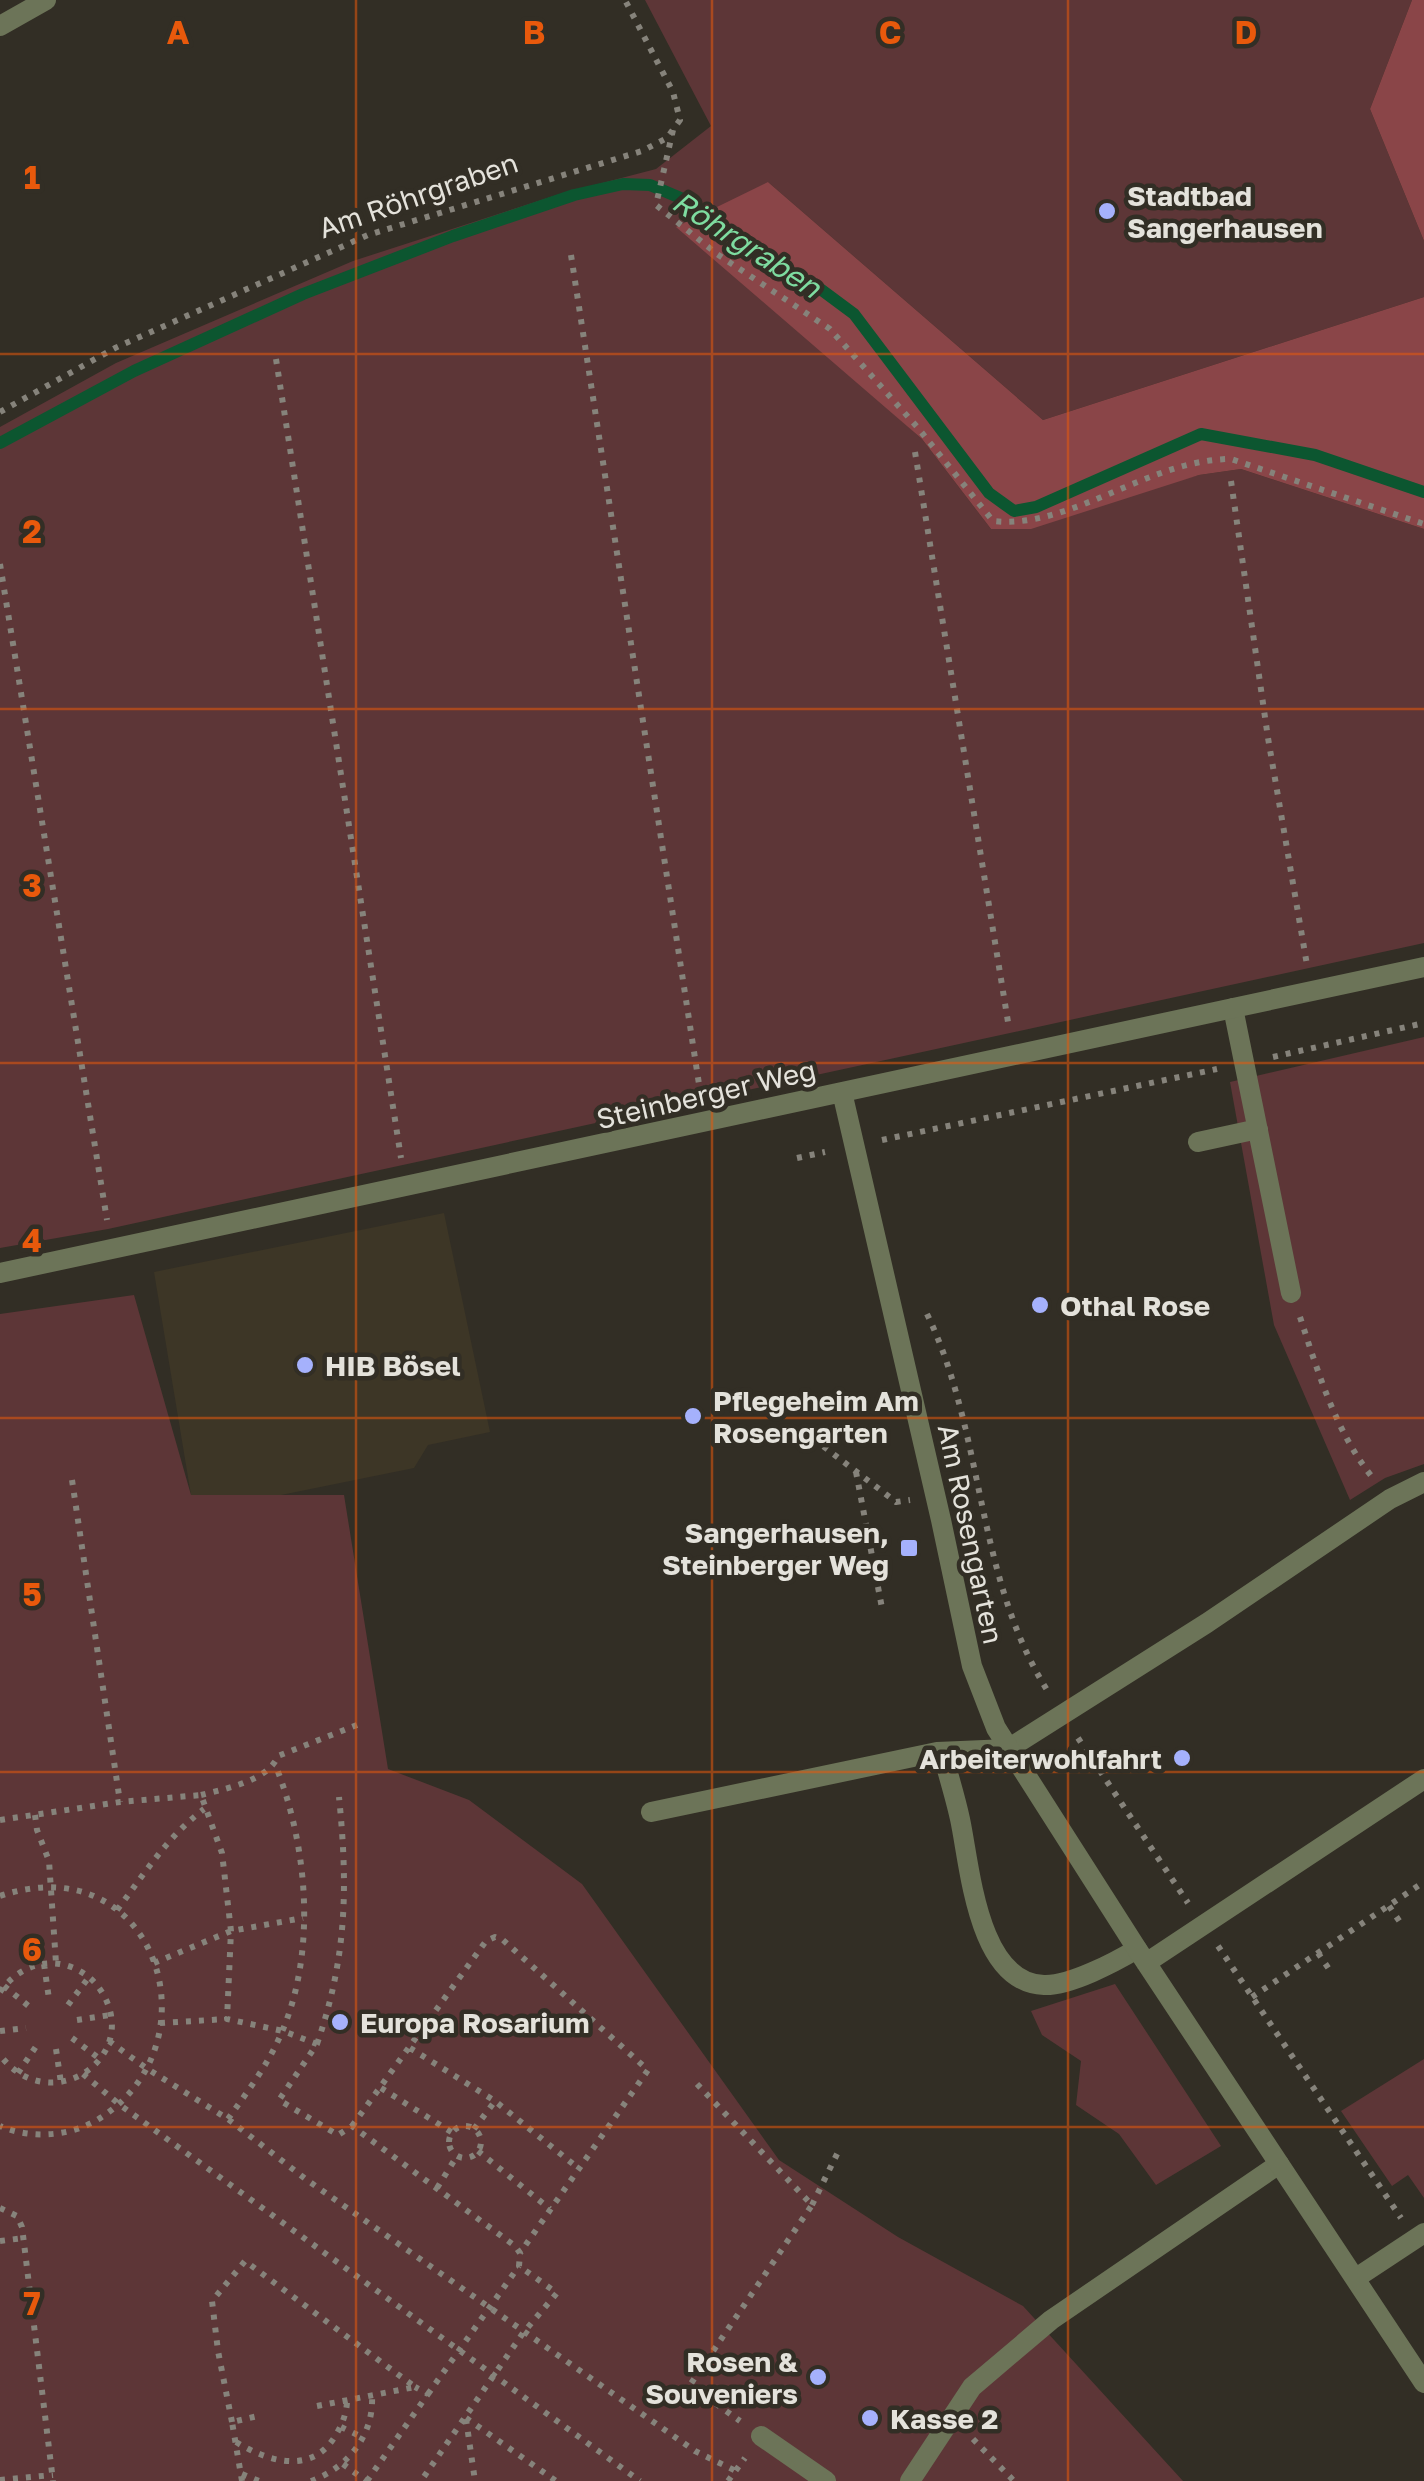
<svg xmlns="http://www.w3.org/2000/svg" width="1424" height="2481" viewBox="0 0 1424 2481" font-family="'Golos Text',sans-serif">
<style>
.built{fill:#3d3626}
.green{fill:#5d3637}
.forest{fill:#8a4548}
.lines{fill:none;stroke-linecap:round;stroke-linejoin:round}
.stream{stroke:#0c5630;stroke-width:12}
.path{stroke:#86837b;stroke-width:6;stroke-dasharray:5 8;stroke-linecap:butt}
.service{stroke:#6c7458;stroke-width:20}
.minor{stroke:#6c7458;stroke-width:20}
.grid{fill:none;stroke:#e8590c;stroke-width:2.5;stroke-opacity:0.55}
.poi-dot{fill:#a5b1fc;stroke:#322e25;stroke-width:4}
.labels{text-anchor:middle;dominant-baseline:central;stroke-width:9;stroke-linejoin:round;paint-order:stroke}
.street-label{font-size:28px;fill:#e4e2db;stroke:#322e25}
.poi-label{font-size:28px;font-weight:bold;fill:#e4e2db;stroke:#322e25;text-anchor:start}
.water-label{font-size:30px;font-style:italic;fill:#7edca0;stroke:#322e25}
.grid-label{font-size:32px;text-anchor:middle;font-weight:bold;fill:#e8590c;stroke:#322e25;stroke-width:9;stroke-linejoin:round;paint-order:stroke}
</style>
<rect width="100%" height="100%" fill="#322e25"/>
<!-- built -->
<path class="built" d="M 444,1213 L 490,1432 L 428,1445 L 414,1468 L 281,1495 L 191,1495 L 154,1272 Z"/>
<!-- green -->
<path class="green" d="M 645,0 L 1412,0 L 1370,109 L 1424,241 L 1424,297 L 1043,420 L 768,182 L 811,340 L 922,439 L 991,529 L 1199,475 L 1241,469 L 1424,529 L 1424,943 L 108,1229 L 0,1248 L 0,427 L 116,363 L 353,261 L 560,194 L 656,169 L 711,126 Z
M 1424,1037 L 1424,1464 L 1385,1478 L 1350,1500 L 1274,1325 L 1230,1082 Z
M 134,1295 L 191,1495 L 344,1495 L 388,1769 L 469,1800 L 582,1884 L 779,2160 L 898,2237 L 1023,2306 L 1183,2481 L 0,2481 L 0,1314 Z
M 1115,1984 L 1221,2146 L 1156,2185 L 1119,2134 L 1076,2105 L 1081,2061 L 1042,2035 L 1031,2011 Z
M 1424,2059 L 1424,2198 L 1408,2175 L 1392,2186 L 1341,2111 Z"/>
<!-- forest -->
<path class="forest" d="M 1412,0 L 1424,0 L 1424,241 L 1370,109 Z
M 768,182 L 1043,420 L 1424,297 L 1424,529 L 1241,469 L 1199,475 L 1031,529 L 991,529 L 922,439 L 676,227 Z"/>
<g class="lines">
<!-- stream -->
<path class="stream" d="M 0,443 L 134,371 L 303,294 L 453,236 L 574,195 L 623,184 L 650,185 L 683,199 L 758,254 L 819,288 L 854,314 L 989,493 L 1014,511 L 1036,507 L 1201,434 L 1315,455 L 1424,492"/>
<!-- path -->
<path class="path" d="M 673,130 L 656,205 L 717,254 L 830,329 L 918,428 L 993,521 C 1070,530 1149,459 1231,459 L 1424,524
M 571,255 L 701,1097
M 276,359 L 401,1158
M 0,412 L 115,348 L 368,235 L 642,151 L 667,138 L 680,120 L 673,92 L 625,0
M 915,452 L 1009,1028
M 1231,481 L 1268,738 L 1307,965
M 0,564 L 107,1220
M 1273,1057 L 1424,1023
M 882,1140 L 1217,1069
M 797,1158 L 825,1152
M 927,1314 C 985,1434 975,1575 1047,1690
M 1300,1317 C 1318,1372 1336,1433 1373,1478
M 752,1440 L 802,1430 L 896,1502 L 910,1500
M 856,1472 L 882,1608
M 72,1480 L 120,1802
M 1078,1738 L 1188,1903
M 201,1795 C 224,1789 268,1781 278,1756 L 362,1723
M 35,1815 L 37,1830 L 49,1861 L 56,1963
M 0,1820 L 120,1802 L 201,1795 L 222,1853 L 231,1931 L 227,2019 L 283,2031 L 317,2044 L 279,2100 L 338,2135 L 352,2126 L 515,2246 L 520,2253 L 519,2266 L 557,2293 L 523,2333 L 421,2481
M 0,1896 C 157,1843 220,2046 97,2120 C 68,2137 30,2139 0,2126
M 1389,1906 L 1400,1922
M 117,1910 C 145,1873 167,1837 204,1809
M 1218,1946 L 1401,2218
M 1318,1953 L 1329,1969
M 154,1963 L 231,1931 L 303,1918
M 44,1964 L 49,1999
M 4,1986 L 31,2008
M 0,1992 C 13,1973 36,1960 60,1964 C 78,1967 94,1978 103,1994 C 141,2060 48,2119 0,2055
M 1252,1997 L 1424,1882
M 68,2005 L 89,1977
M 77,2020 L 110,2015
M 160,2023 L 227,2019
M 0,2031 L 26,2028
M 72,2038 L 100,2059
M 109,2041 L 146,2068 L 228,2119 L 307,2180 L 695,2451 L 736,2471
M 317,2044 C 347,1957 348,1887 339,1797
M 410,2048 L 495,2101 L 578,2168
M 56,2049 L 61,2083
M 18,2073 L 37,2045
M 83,2074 L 120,2105 L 640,2481
M 697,2084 L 812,2205 L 690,2385 L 740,2421
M 381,2088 L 453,2133
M 228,2119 C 247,2092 268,2065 281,2034 C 317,1952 308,1846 275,1764
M 352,2126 L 486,1941 L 495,1937 L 503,1940 L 648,2070 L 520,2253
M449 2142a16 16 0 1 1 32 0a16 16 0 1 1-32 0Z
M 474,2129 L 495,2101
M 478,2151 L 550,2209
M 437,2188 L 457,2156
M 812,2205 L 838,2152
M 0,2208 L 17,2216 L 22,2227 L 53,2481
M 0,2241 L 24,2238
M 428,2394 L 519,2266
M 466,2418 L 556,2481
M 466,2419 L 475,2481
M 232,2422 L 218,2351 L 212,2301 L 245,2261 L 415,2387 L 317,2406
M 341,2427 L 362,2437
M 973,2439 L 1014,2481
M 236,2442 C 267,2461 310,2475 334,2438 C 341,2427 347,2414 347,2400
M 343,2464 L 366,2481
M 242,2474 L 259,2481
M 0,2480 L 53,2475
M 242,2481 L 232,2422 L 258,2416
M 311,2481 C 347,2468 374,2436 372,2396
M 367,2481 L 428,2394 L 415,2387
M 728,2481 L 745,2458"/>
<!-- service -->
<path class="service" d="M 1233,1008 L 1291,1293
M 1198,1142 L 1258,1129
M 942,1752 C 948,1774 955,1796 960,1819 C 970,1865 977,1983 1044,1985 C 1070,1986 1115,1962 1137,1949
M 651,1812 L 937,1752 L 1008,1749 L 1207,1623 L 1390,1499 L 1424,1482
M 761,2436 L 826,2481
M 910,2481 L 972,2387 L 1051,2320 L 1279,2164"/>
<!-- minor -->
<path class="minor" d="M 0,26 L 46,0
M 842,1092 L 941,1520 L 972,1666 L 996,1728 L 1137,1949 L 1424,2383
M 0,1273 L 1424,967
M 1146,1963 L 1424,1779
M 1356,2278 L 1424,2233"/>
</g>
<!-- grid -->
<path class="grid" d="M 356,0 L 356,2481M 712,0 L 712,2481M 1068,0 L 1068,2481M 0,354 L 1424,354M 0,709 L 1424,709M 0,1063 L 1424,1063M 0,1418 L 1424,1418M 0,1772 L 1424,1772M 0,2127 L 1424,2127"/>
<!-- markers -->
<g class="poi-dot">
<circle cx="1107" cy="211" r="10"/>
<circle cx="1040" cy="1305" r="10"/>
<circle cx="305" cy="1365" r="10"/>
<circle cx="693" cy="1416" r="10"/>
<rect x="899" y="1538" width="20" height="20" rx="5"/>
<circle cx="1182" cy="1758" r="10"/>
<circle cx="340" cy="2022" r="10"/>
<circle cx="818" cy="2377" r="10"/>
<circle cx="870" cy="2418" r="10"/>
</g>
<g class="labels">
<!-- street labels -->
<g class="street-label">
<text transform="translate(418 195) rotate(-19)">Am Röhrgraben</text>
<text transform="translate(706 1094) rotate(-13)">Steinberger Weg</text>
<text transform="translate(971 1534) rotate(78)">Am Rosengarten</text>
</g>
<!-- poi labels -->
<g class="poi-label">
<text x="1127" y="195">Stadtbad<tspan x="1127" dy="32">Sangerhausen</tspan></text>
<text x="1060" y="1305">Othal Rose</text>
<text x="325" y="1365">HIB Bösel</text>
<text x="713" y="1400">Pflegeheim Am<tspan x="713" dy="32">Rosengarten</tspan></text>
<text x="889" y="1532" text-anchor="end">Sangerhausen,<tspan x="889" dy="32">Steinberger Weg</tspan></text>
<text x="1162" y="1758" text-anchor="end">Arbeiterwohlfahrt</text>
<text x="360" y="2022">Europa Rosarium</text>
<text x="798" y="2361" text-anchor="end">Rosen &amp;<tspan x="798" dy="32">Souveniers</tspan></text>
<text x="890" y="2418">Kasse 2</text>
</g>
<!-- water labels -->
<g class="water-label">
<text transform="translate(747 244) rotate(33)">Röhrgraben</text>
</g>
</g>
<g class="grid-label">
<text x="178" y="44">A</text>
<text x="534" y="44">B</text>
<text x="890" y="44">C</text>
<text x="1246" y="44">D</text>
<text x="32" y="189">1</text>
<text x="32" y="543">2</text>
<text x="32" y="897">3</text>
<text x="32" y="1252">4</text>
<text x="32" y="1606">5</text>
<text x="32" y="1961">6</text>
<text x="32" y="2315">7</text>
</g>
</svg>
